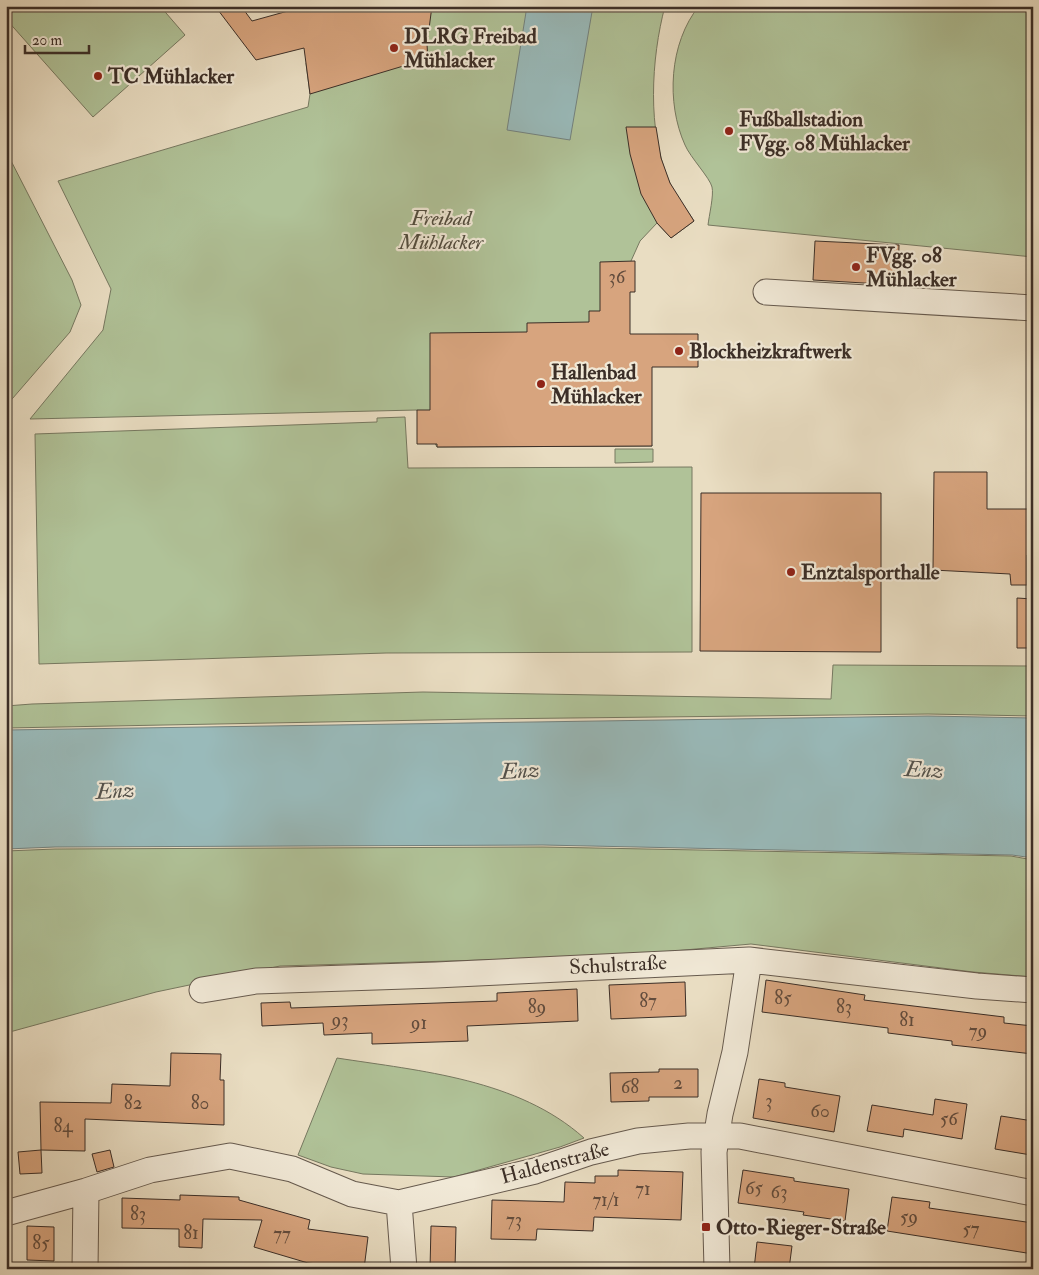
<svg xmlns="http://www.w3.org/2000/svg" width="1039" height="1275" viewBox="0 0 1039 1275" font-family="'IM FELL Double Pica',serif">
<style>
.green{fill:#b0c298;stroke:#767860}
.water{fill:#99baba;stroke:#73827f}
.building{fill:#d7a47e;stroke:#3b2e27}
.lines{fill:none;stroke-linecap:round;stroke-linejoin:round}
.street-casing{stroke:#665a4e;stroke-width:27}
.street{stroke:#f1e9d7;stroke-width:25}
.poi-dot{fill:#8f2418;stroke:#f1e9d7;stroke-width:2}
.labels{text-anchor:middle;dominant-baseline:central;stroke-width:4.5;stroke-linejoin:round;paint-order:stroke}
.number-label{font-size:19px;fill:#624c3d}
.poi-label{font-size:21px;font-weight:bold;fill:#3b2e27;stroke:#f1e9d7;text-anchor:start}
.park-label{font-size:21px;font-style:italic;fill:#524c3e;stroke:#f1e9d7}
.street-label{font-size:21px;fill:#3b2e27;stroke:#f1e9d7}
.water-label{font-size:22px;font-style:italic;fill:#52514c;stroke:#f1e9d7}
</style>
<rect width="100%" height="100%" fill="#e9ddc2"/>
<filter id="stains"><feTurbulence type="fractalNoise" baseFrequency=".004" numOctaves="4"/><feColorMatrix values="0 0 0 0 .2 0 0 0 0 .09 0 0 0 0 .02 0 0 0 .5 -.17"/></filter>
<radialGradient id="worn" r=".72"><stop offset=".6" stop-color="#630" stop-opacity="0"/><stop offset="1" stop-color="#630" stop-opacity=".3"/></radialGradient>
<!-- green -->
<path class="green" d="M 6,6 L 160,6 L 185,35 L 93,117 L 6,19 Z
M 399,6 L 665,6 C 651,59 647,131 669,181 C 675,195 686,208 694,221 L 671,238 L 657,223 L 640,241 L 631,261 L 611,292 L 652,446 L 437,447 L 417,410 L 30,419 L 103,330 L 111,289 L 58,181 L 308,107 L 310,94 L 306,63 L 394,38 Z
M 699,6 L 1033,6 L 1033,257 L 708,225 C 709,216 714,195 712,187 C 710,178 690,157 685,145 C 666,103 669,43 699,6 Z
M 6,151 L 72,280 L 81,305 L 70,332 L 6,406 Z
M 405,417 L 408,468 L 692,467 L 692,652 L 386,653 L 39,664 L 35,434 L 377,422 L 377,418 Z
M 615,449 L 653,449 L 653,462 L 615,463 Z
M 833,665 L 1033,666 L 1033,716 L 928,714 L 482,719 L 6,728 L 6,706 L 32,704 L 423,692 L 831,699 Z
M 543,847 L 1011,856 L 1033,860 L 1033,977 L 973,972 L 751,944 L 618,956 L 280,966 L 156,992 L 6,1033 L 6,851 L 55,849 Z
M 337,1058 C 421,1071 518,1079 584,1138 L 560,1147 L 454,1177 L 363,1174 L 331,1167 L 298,1155 Z"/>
<!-- water -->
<path class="water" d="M 527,6 L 593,6 L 570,140 L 507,130 Z
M 928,716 L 1033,718 L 1033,858 L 1012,855 L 543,845 L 55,847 L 6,849 L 6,730 Z"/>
<!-- building -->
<path class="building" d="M 215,6 L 241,6 L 252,21 L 306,6 L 432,6 L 427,44 L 428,61 L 425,68 L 416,68 L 410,64 L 310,94 L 304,48 L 256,60 Z
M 626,127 L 656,127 L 661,158 L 670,183 L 694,221 L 671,238 L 657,223 L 641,194 L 630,154 Z
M 815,241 L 899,245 L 898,285 L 813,280 Z
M 635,261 L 635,292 L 630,292 L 630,334 L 698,334 L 698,367 L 652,367 L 652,446 L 437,447 L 437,444 L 417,444 L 417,410 L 430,410 L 430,333 L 527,332 L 527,323 L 589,322 L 589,311 L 600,311 L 600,262 Z
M 934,472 L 987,472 L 987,509 L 1033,509 L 1033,555 L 1027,555 L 1027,585 L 1011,585 L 1010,574 L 933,570 Z
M 701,493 L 881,493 L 881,652 L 700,651 Z
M 1017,598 L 1033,599 L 1033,648 L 1017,648 Z
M 766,980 L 865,995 L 864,1000 L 1004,1017 L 1004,1023 L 1033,1026 L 1033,1054 L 952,1045 L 952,1041 L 888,1033 L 888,1028 L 762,1012 Z
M 685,982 L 686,1016 L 611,1019 L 609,985 Z
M 577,989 L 578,1021 L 467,1026 L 468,1041 L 372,1044 L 372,1033 L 324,1035 L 323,1023 L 262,1026 L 261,1003 L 290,1002 L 291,1008 L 497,1001 L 497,993 Z
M 171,1053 L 221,1054 L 220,1080 L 224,1080 L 224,1125 L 85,1119 L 85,1151 L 41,1150 L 40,1102 L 111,1103 L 112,1084 L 170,1086 Z
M 659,1069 L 698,1069 L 698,1097 L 649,1097 L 649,1101 L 611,1102 L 610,1073 L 659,1072 Z
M 759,1079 L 785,1083 L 785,1087 L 840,1096 L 834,1132 L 753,1118 Z
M 935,1099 L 967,1104 L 962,1139 L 904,1129 L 903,1137 L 867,1131 L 872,1105 L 933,1115 Z
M 1001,1116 L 1033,1121 L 1031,1155 L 995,1149 Z
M 41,1150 L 42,1173 L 20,1174 L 18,1152 Z
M 110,1150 L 114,1167 L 97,1172 L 92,1154 Z
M 618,1170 L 683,1172 L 681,1220 L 594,1217 L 593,1231 L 537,1229 L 536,1240 L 491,1239 L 492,1200 L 564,1202 L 565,1182 L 595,1183 L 595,1176 L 618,1176 Z
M 743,1170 L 794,1178 L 794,1181 L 849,1189 L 845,1221 L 803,1215 L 804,1212 L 738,1203 Z
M 180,1195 L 239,1197 L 239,1200 L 310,1220 L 308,1229 L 368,1237 L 364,1269 L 308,1263 L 254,1247 L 262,1220 L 203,1219 L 202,1248 L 179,1247 L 179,1229 L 122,1228 L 122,1198 L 180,1200 Z
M 892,1197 L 930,1202 L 929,1208 L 1033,1223 L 1033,1254 L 887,1231 Z
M 27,1226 L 54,1227 L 54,1261 L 27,1260 Z
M 431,1226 L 456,1227 L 455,1269 L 430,1269 Z
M 757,1242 L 792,1246 L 789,1269 L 754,1269 Z"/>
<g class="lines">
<!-- street casing -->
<g class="street-casing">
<path id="street" d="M 766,292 L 1033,308
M 202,990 L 256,981 L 436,975 L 749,960 L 977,986 L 1033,990
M 399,1203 L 404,1269
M 6,1213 L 86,1191 L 150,1170 L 230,1156 L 292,1169 L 352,1194 L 399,1203 L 535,1171 L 591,1152 L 638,1141 L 689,1136 L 740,1136 L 1033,1193
M 85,1269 L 86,1191
M 717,1269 L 714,1152 L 720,1114 L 735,1052 L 749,960"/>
</g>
<!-- street -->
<use href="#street" class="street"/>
</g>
<!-- markers -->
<g class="poi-dot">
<circle cx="394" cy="48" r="5"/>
<circle cx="98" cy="76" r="5"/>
<circle cx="729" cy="131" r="5"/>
<circle cx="856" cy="267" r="5"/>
<circle cx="679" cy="351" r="5"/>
<circle cx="541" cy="384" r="5"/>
<circle cx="791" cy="572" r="5"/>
<rect x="701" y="1222" width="10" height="10" rx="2.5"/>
</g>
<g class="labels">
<!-- number labels -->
<g class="number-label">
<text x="617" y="277">36</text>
<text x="783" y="998">85</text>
<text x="648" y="1001">87</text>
<text x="537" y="1007">89</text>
<text x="844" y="1007">83</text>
<text x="340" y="1020">93</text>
<text x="907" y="1020">81</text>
<text x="419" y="1023">91</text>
<text x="978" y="1031">79</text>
<text x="678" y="1083">2</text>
<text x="630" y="1087">68</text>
<text x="769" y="1101">3</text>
<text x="133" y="1103">82</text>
<text x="200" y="1103">80</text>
<text x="820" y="1111">60</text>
<text x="949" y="1119">56</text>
<text x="63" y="1126">84</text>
<text x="754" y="1188">65</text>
<text x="643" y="1189">71</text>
<text x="779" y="1192">63</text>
<text x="606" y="1200">71/1</text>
<text x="138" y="1214">83</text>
<text x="909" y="1217">59</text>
<text x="514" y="1220">73</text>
<text x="971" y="1229">57</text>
<text x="191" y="1233">81</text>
<text x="282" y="1234">77</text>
<text x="41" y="1243">85</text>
</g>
<!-- poi labels -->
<g class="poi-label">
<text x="404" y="36">DLRG Freibad<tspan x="404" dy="24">Mühlacker</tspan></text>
<text x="108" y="76">TC Mühlacker</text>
<text x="739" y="119">Fußballstadion<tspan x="739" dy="24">FVgg. 08 Mühlacker</tspan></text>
<text x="866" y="255">FVgg. 08<tspan x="866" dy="24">Mühlacker</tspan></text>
<text x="689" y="351">Blockheizkraftwerk</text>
<text x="551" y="372">Hallenbad<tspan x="551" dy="24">Mühlacker</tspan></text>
<text x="801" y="572">Enztalsporthalle</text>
<text x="716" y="1227">Otto-Rieger-Straße</text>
</g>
<!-- park labels -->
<g class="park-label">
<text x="441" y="218">Freibad<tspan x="441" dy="24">Mühlacker</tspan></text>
</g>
<!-- street labels -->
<g class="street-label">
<text transform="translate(618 965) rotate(-3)">Schulstraße</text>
<text transform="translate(555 1163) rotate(-15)">Haldenstraße</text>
</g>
<!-- water labels -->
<g class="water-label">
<text transform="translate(924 770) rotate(3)">Enz</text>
<text transform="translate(520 771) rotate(-3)">Enz</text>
<text transform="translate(115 791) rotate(-3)">Enz</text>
</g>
</g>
<!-- margin -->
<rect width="1039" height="1275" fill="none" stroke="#e9ddc2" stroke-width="25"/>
<rect x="8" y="8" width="1024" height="1260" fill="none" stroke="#3b2e27" stroke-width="2.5"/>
<rect x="12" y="12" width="1014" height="1250" fill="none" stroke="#3b2e27"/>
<!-- scale -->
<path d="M25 45v8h64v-8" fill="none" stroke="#3b2e27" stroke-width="2.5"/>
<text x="32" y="45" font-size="15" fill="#3b2e27" stroke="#f1e9d7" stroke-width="4" paint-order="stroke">20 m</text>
<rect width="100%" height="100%" filter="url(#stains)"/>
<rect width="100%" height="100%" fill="url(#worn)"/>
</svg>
